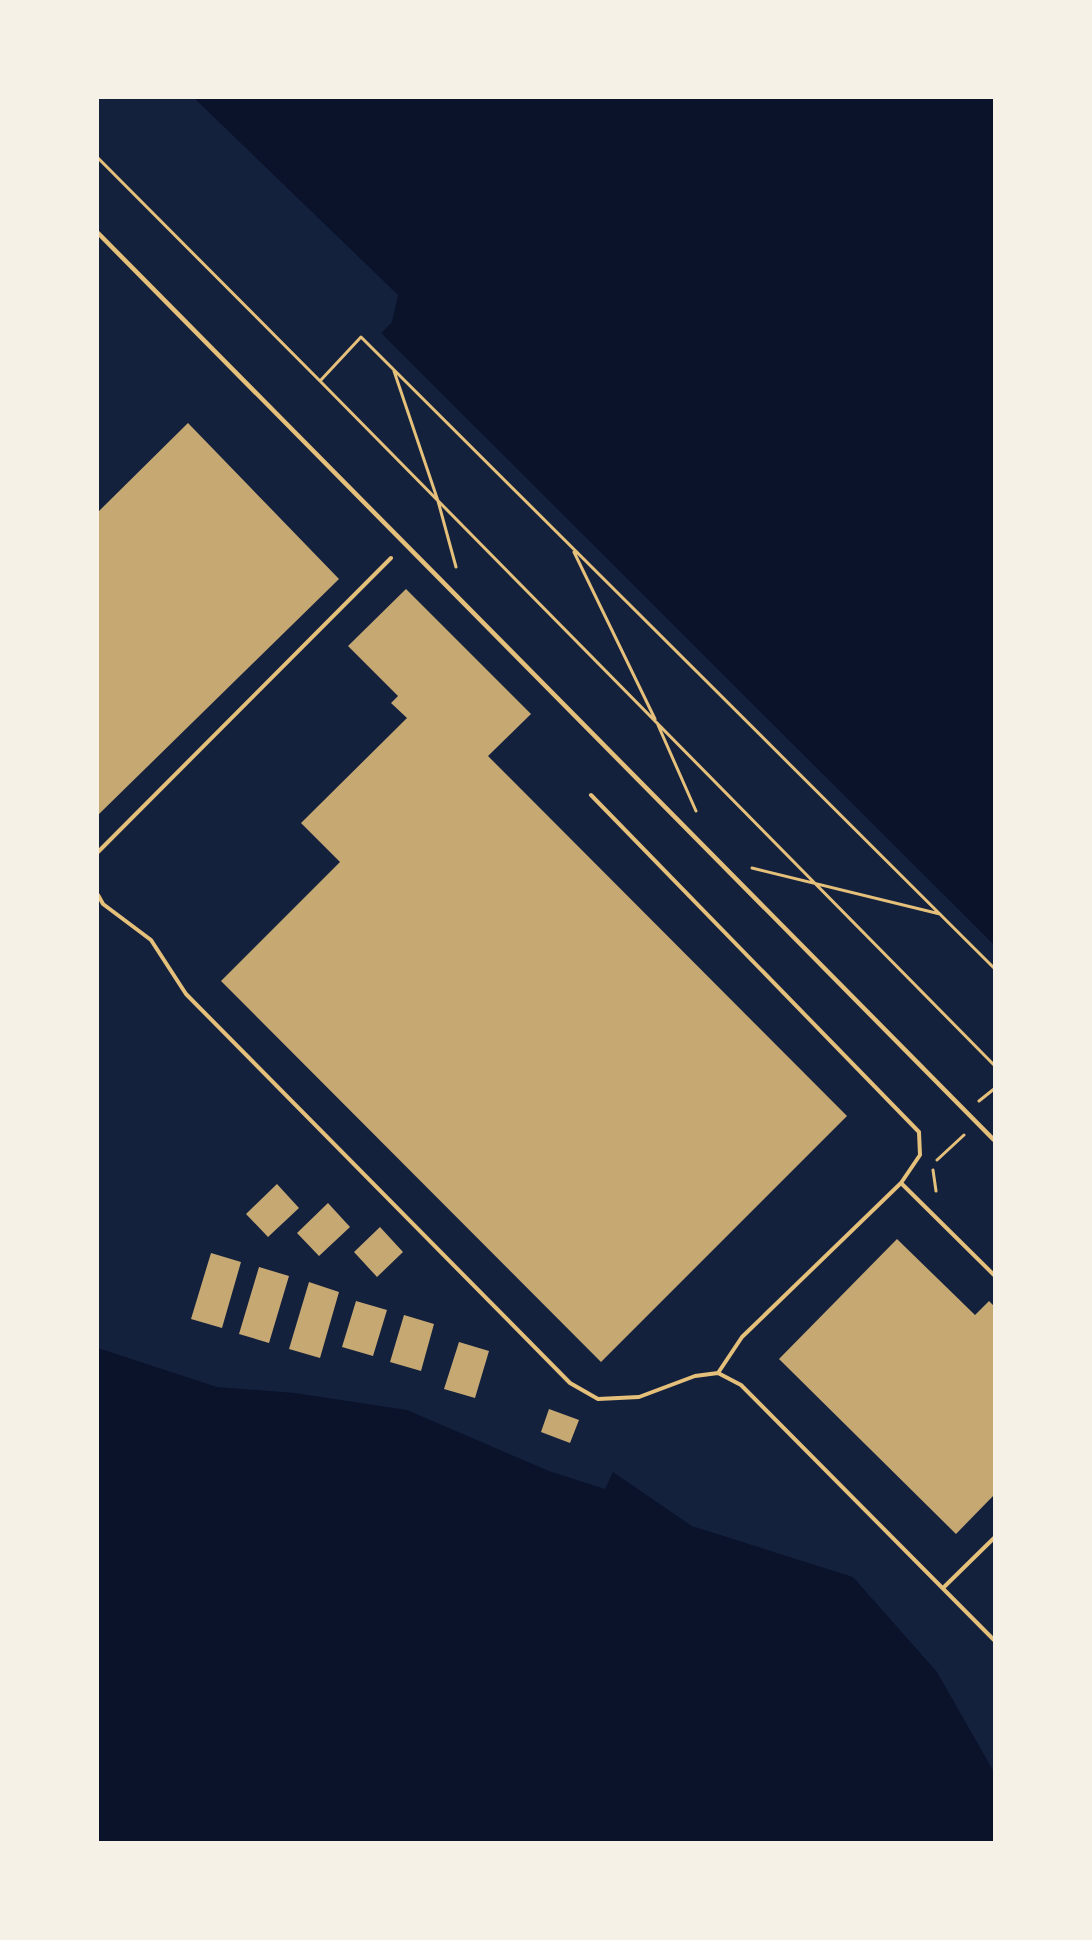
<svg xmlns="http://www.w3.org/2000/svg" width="1092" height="1940" viewBox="0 0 1092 1940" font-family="'Nunito Sans',sans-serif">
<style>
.water{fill:#0b132b}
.building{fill:#c6a872}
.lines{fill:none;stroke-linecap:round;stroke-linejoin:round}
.path{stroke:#e5c07b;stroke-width:3}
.service{stroke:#e5c07b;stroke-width:4}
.pedestrian{stroke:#e5c07b;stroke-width:4.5}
</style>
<rect width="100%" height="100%" fill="#14213d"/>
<!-- water -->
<path class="water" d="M 194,98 L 994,98 L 994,945 L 381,333 L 392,322 L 398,295 Z
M 98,1348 L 217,1387 L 295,1393 L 407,1410 L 549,1471 L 605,1489 L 613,1472 L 692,1526 L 853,1577 L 937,1672 L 994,1772 L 994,1842 L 98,1842 Z"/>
<!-- building -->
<path class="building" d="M 188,423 L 339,579 L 98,815 L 98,512 Z
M 406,589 L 531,714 L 488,756 L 847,1116 L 601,1362 L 221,981 L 340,862 L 301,823 L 407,718 L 391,703 L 398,696 L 348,646 Z
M 277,1184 L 299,1208 L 268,1237 L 246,1214 Z
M 328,1203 L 350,1227 L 319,1256 L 297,1233 Z
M 380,1227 L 403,1252 L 377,1277 L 354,1252 Z
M 897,1239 L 975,1315 L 989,1301 L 994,1306 L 994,1495 L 956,1534 L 779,1359 Z
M 211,1253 L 241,1262 L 222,1328 L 191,1319 Z
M 259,1267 L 289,1276 L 269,1343 L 239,1334 Z
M 309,1282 L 339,1292 L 320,1358 L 289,1349 Z
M 356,1301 L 387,1310 L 373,1356 L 342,1347 Z
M 404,1315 L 434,1324 L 421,1371 L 390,1362 Z
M 459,1342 L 489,1351 L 475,1398 L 444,1389 Z
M 549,1409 L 579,1420 L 570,1443 L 541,1432 Z"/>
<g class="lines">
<!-- path -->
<path class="path" d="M 98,158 L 320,381 L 994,1065
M 394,371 L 438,501 L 456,567
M 320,381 L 361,337 L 994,968
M 574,552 L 655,719
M 658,725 L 696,811
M 752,868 L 940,914
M 979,1101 L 994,1089
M 937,1160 L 964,1135
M 933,1170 L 936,1191"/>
<!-- service -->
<path class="service" d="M 591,795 L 919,1132 L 920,1155 L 901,1183 L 742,1337 L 718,1373
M 98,852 L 391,558
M 98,895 L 103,904 L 151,940 L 186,994 L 570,1383 L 598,1399 L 639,1397 L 695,1376 L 718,1373 L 741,1385 L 994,1640
M 901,1183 L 994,1275
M 943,1588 L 994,1538"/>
<!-- pedestrian -->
<path class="pedestrian" d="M 98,233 L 994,1140"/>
</g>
<!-- border -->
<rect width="1092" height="1940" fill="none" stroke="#f6f1e7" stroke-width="198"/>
</svg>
